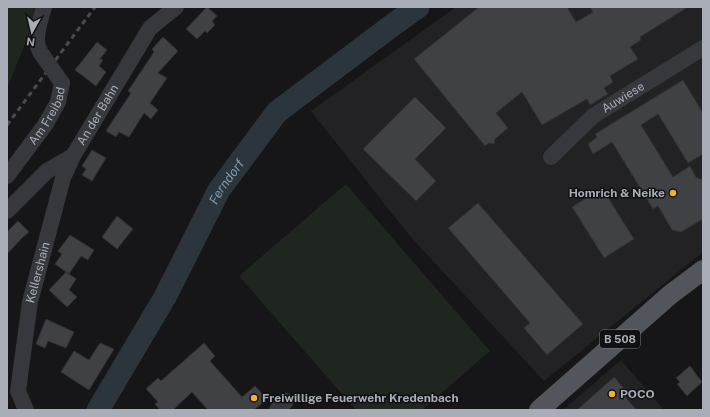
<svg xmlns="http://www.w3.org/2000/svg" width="710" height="417" viewBox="0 0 710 417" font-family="'Public Sans',sans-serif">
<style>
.built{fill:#222225}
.green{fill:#1e261f}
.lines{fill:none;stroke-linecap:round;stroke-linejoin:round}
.river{stroke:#2c353c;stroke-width:23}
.building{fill:#404145;stroke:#303034}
.minor{stroke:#37383d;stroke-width:16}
.major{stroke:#53555c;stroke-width:20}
.rail{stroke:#4a4c52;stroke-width:3;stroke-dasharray:5 4;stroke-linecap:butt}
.minor-bridge{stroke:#37383d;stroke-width:16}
.poi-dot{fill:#f2b134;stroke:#111113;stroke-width:1.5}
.labels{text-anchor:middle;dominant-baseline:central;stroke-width:3;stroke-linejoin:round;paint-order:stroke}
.shield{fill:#111113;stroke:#7b7e86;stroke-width:1}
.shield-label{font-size:11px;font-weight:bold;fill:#a8adb8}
.street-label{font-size:12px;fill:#a8adb8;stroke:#111113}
.poi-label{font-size:12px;font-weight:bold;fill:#a8adb8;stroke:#111113;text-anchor:start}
.water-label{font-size:13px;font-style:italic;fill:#7f9bb3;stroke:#111113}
</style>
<rect width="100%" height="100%" fill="#161618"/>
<!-- built -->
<path class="built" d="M 456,7 L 703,7 L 703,252 L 544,381 L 410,236 L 311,111 Z
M 621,360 L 664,410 L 563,410 Z"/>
<!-- green -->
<path class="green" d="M 7,7 L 35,7 L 28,37 L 7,88 Z
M 346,184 L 490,351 L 422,410 L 356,410 L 239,276 Z"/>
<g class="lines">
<!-- river -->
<path class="river" id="s1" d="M 98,410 L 165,297 L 219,190 L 277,112 L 394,24 L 418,7"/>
</g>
<!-- building -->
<path class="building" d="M 207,7 L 217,16 L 212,21 L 215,25 L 207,33 L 205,31 L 197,39 L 186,29 Z
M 479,7 L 567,7 L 576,22 L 593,12 L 590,7 L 688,7 L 640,37 L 641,40 L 630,47 L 638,59 L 610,76 L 613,82 L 604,88 L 608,94 L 590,105 L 587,99 L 542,125 L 522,92 L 496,113 L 508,128 L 495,139 L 494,144 L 489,143 L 485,146 L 414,59 Z
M 163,37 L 178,51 L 158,73 L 167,78 L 150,103 L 158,110 L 151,119 L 144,113 L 129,137 L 119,132 L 116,137 L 106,131 L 131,93 L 128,91 L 154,52 L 152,49 Z
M 97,42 L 107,50 L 100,59 L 103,60 L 99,66 L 106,72 L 96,86 L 75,70 Z
M 683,80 L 703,113 L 703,154 L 688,163 L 658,114 L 641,125 L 673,177 L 690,166 L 696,177 L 703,180 L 703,219 L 681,232 L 672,230 L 658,206 L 653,209 L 612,142 L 593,154 L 588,144 L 597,137 L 595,134 Z
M 415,97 L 446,128 L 415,159 L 436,181 L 416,201 L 363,149 Z
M 92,150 L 106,158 L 92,181 L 82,175 L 86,169 L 82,166 Z
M 602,188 L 634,239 L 604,258 L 572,207 Z
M 478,203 L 583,324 L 547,355 L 524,328 L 530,323 L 448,228 Z
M 117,216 L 133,229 L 117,249 L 102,237 Z
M 18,221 L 29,232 L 22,238 L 7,254 L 7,232 Z
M 70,235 L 94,250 L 88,260 L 81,256 L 69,274 L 55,264 L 62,254 L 58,251 Z
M 66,272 L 76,279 L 69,290 L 77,297 L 67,307 L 49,290 Z
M 46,319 L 74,332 L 66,348 L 48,341 L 45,348 L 36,344 Z
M 100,343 L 114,349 L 89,390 L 61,372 L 74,351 L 89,360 Z
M 204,343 L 215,356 L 210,361 L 242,397 L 255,386 L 267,399 L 254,410 L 208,410 L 192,392 L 173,410 L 160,410 L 155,404 L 158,402 L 146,389 L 158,378 L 161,381 Z
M 690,366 L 702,382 L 687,396 L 677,384 L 680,382 L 676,378 Z
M 614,377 L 628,393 L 624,396 L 637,410 L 577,410 Z"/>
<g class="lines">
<!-- minor -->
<g class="minor">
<path d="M 43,56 C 31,42 40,23 44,7"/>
<path id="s2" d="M 551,157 L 593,116 L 703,48"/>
<path id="s3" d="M 7,176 L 45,125 L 58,102 L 62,83"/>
<path d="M 7,211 L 47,171 L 73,156"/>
<path id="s4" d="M 26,410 L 18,391 L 30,302 L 63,178 L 73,156 L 150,28 L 176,7"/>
<path d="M 277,410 L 286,401"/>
</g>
<!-- major -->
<path class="major" d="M 539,410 L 671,294 L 703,270"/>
<!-- rail -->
<path class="rail" d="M 7,125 L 95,7"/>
<!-- minor-bridge -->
<path class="minor-bridge" d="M 43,56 L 62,83"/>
</g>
<!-- markers -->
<g class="poi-dot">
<circle cx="673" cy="193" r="4"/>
<circle cx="612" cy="394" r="4"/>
<circle cx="254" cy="398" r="4"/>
</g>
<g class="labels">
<!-- shield labels -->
<rect class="shield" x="600" y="330" width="40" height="18" rx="3"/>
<g class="shield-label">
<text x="620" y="339">B 508</text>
</g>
<!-- street labels -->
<g class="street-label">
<text stroke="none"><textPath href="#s2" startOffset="94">Auwiese</textPath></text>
<text stroke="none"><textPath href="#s3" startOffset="73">Am Freibad</textPath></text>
<text stroke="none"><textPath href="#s4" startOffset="311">An der Bahn</textPath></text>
<text stroke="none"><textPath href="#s4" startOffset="141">Kellershain</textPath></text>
</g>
<!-- poi labels -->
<g class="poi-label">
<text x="665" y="193" text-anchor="end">Homrich &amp; Neike</text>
<text x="620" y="394">POCO</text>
<text x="262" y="398">Freiwillige Feuerwehr Kredenbach</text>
</g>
<!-- water labels -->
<g class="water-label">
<text stroke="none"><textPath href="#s1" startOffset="262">Ferndorf</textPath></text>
</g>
</g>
<!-- border -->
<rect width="710" height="417" fill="none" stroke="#a8adb8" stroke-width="16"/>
<!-- north arrow -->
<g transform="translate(32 32) rotate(188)" stroke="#111113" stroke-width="3" paint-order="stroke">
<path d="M0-3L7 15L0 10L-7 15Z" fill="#a8adb8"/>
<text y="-6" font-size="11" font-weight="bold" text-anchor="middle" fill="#a8adb8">N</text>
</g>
</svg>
